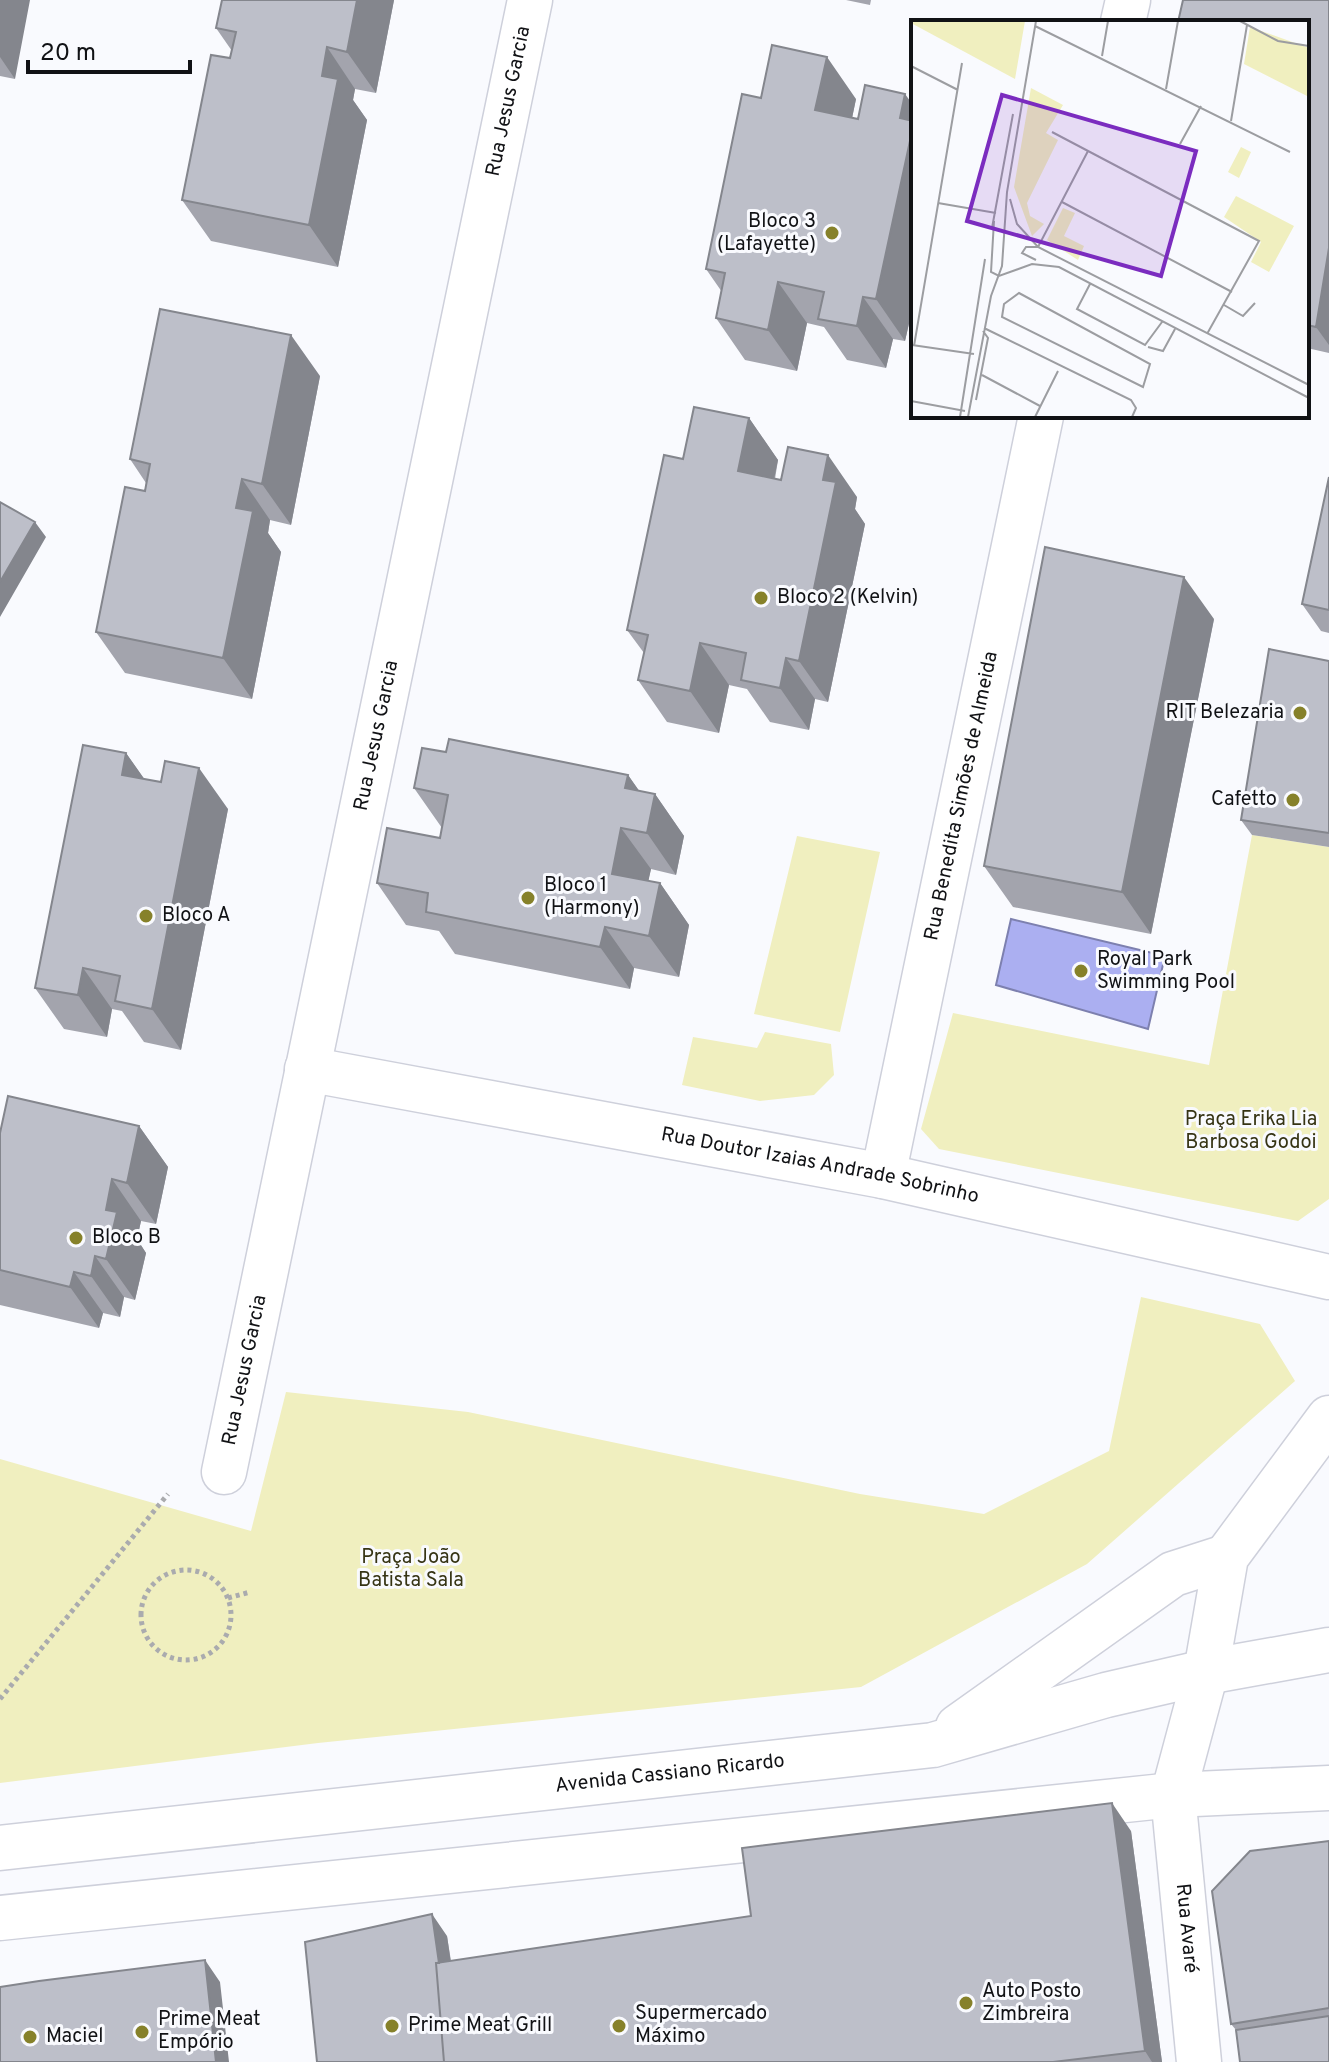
<svg xmlns="http://www.w3.org/2000/svg" width="1329" height="2062" viewBox="0 0 1329 2062" font-family="Overpass,sans-serif">
<style>
.green{fill:#f0efbf}
.water{fill:#abaff1;stroke:#7d80af;stroke-width:2}
.lines{fill:none;stroke-linecap:round;stroke-linejoin:round}
.street-casing{stroke:#ced0db;stroke-width:47}
.secondary-casing{stroke:#ced0db;stroke-width:47}
.primary-casing{stroke:#ced0db;stroke-width:47}
.path{stroke:#aaabae;stroke-width:5;stroke-dasharray:4 4;stroke-linecap:butt}
.street{stroke:#fff;stroke-width:44}
.secondary{stroke:#fff;stroke-width:44}
.primary{stroke:#fff;stroke-width:44}
.wall{fill:#a3a4ad}
.shaded-wall{fill:#84868d}
.building{fill:#bdbfc9;stroke:#84868d;stroke-width:2}
.poi-dot{fill:#86812a;stroke:#f9fafe;stroke-width:3}
.labels{text-anchor:middle;dominant-baseline:central;stroke-width:6;stroke-linejoin:round;paint-order:stroke}
.street-label{font-size:20px;fill:#111215;stroke:#f9fafe}
.poi-label{font-size:20px;fill:#111215;stroke:#f9fafe;text-anchor:start}
.park-label{font-size:20px;fill:#363414;stroke:#f9fafe}
.inset-road{fill:none;stroke:#9c9da1;stroke-width:2}
.view{fill:#7b2cbf;fill-opacity:0.15;stroke:#7b2cbf;stroke-width:4}
.inset-edge{fill:none;stroke:#111215;stroke-width:4}
</style>
<rect width="100%" height="100%" fill="#f9fafe"/>
<!-- green -->
<path class="green" d="M 1252,835 L 1329,847 L 1329,1199 L 1298,1221 L 939,1149 L 921,1129 L 953,1013 L 1209,1065 Z
M 797,836 L 880,852 L 840,1032 L 754,1014 Z
M 765,1032 L 831,1044 L 834,1075 L 814,1095 L 760,1101 L 682,1085 L 693,1037 L 757,1048 Z
M 1141,1297 L 1260,1324 L 1295,1381 L 1087,1564 L 861,1687 L 318,1743 L 0,1783 L 0,1459 L 251,1531 L 286,1392 L 468,1412 L 860,1494 L 984,1514 L 1109,1451 Z"/>
<!-- water -->
<path class="water" d="M 1011,919 L 1165,956 L 1148,1029 L 996,985 Z"/>
<g class="lines">
<!-- street casing -->
<g class="street-casing">
<g id="street">
<path d="M 1123,22 L 1128,0"/>
<path id="s1" d="M 307,1069 L 883,1176 L 1329,1277"/>
<path id="s2" d="M 883,1176 L 1041,416"/>
<path id="s3" d="M 224,1472 L 530,0"/>
<path id="s4" d="M 1173,1795 L 1199,2062"/>
</g>
</g>
<!-- secondary casing -->
<g class="secondary-casing">
<path id="secondary" d="M 1173,1795 L 1206,1672 L 1226,1557 L 1329,1418"/>
</g>
<!-- primary casing -->
<g class="primary-casing">
<g id="primary">
<path d="M 958,1727 L 1173,1574 L 1226,1557"/>
<path id="s5" d="M 0,1848 L 933,1745 L 1106,1695 L 1206,1672 L 1329,1650"/>
<path d="M 0,1918 L 1173,1795 L 1329,1788"/>
</g>
</g>
<!-- path -->
<path class="path" d="M141 1615a45 45 0 1 1 90 0a45 45 0 1 1-90 0Z
M 228,1598 L 250,1592
M 0,1699 L 168,1494"/>
<!-- street -->
<use href="#street" class="street"/>
<!-- secondary -->
<use href="#secondary" class="secondary"/>
<!-- primary -->
<use href="#primary" class="primary"/>
</g>
<!-- wall -->
<path class="wall" d="M 0,0 L 15,79 L 0,76 Z
M 222,0 L 394,0 L 376,93 L 355,89 L 353,100 L 367,120 L 338,267 L 211,241 L 182,200 L 232,51 L 216,28 Z
M 846,0 L 871,0 L 870,5 Z
M 1329,0 L 1329,353 L 1307,348 L 1307,22 Z
M 761,98 L 856,99 L 852,118 L 858,119 L 913,105 L 913,306 L 905,341 L 893,339 L 886,368 L 847,360 L 824,327 L 807,323 L 797,371 L 745,360 L 716,318 L 722,292 L 706,269 Z
M 320,376 L 291,525 L 270,520 L 268,533 L 281,552 L 252,699 L 125,673 L 96,632 L 145,491 L 146,483 L 130,459 Z
M 749,418 L 778,460 L 775,479 L 857,497 L 855,509 L 865,524 L 828,702 L 815,699 L 809,730 L 770,722 L 747,689 L 729,685 L 719,733 L 667,722 L 638,680 L 644,653 L 627,630 L 683,459 Z
M 1329,477 L 1329,633 L 1321,631 L 1302,604 Z
M 1214,619 L 1151,934 L 1013,907 L 984,866 Z
M 1329,661 L 1329,847 L 1252,835 L 1241,820 Z
M 446,752 L 628,775 L 639,791 L 655,794 L 684,836 L 676,875 L 651,869 L 648,881 L 660,883 L 689,925 L 679,977 L 634,968 L 630,989 L 455,954 L 439,931 L 406,925 L 377,883 L 440,838 L 442,828 L 414,788 Z
M 126,753 L 144,779 L 228,809 L 181,1050 L 144,1042 L 122,1011 L 112,1009 L 107,1037 L 64,1029 L 35,988 Z
M 139,1126 L 168,1167 L 156,1224 L 141,1221 L 137,1239 L 146,1253 L 135,1300 L 124,1297 L 120,1317 L 103,1313 L 99,1328 L 0,1305 L 0,1133 Z
M 1131,1831 L 1162,2062 L 317,2062 L 447,1936 L 451,1961 L 751,1916 Z
M 1329,1841 L 1329,2062 L 1236,2030 L 1231,2024 Z"/>
<!-- shaded-wall -->
<path class="shaded-wall" d="M 0,0 L 30,0 L 15,79 L 0,57 Z
M 357,0 L 394,0 L 376,93 L 347,52 Z
M 327,47 L 355,89 L 353,100 L 367,120 L 338,267 L 309,225 L 322,76 Z
M 827,57 L 856,99 L 845,152 L 815,110 Z
M 905,94 L 913,105 L 913,306 L 905,341 L 876,299 L 900,118 Z
M 1329,248 L 1329,345 L 1316,327 Z
M 778,282 L 807,323 L 797,371 L 768,330 Z
M 863,297 L 893,339 L 886,368 L 857,326 Z
M 291,335 L 320,376 L 291,525 L 262,484 Z
M 749,418 L 778,460 L 767,513 L 738,471 Z
M 828,455 L 857,497 L 855,509 L 865,524 L 828,702 L 799,661 L 823,480 Z
M 242,479 L 270,520 L 268,533 L 281,552 L 252,699 L 223,658 L 236,508 Z
M 35,522 L 46,537 L 0,617 L 0,582 Z
M 1184,577 L 1214,619 L 1151,934 L 1122,892 Z
M 700,643 L 729,685 L 719,733 L 690,691 Z
M 786,658 L 815,699 L 809,730 L 780,688 Z
M 126,753 L 155,794 L 122,775 Z
M 199,768 L 228,809 L 181,1050 L 152,1009 Z
M 628,775 L 652,809 L 655,794 L 684,836 L 676,875 L 647,833 L 625,788 Z
M 621,828 L 651,869 L 641,915 L 612,874 Z
M 660,883 L 689,925 L 679,977 L 649,936 Z
M 605,927 L 634,968 L 630,989 L 600,947 Z
M 83,968 L 112,1009 L 107,1037 L 78,995 Z
M 139,1126 L 168,1167 L 156,1224 L 127,1183 Z
M 112,1179 L 141,1221 L 137,1239 L 146,1253 L 135,1300 L 106,1259 L 106,1210 Z
M 95,1256 L 124,1297 L 120,1317 L 91,1276 Z
M 74,1272 L 103,1313 L 99,1328 L 70,1287 Z
M 1112,1803 L 1131,1831 L 1162,2062 L 1152,2062 L 1145,2051 Z
M 432,1914 L 447,1936 L 455,1991 L 447,2062 Z
M 205,1960 L 220,1982 L 229,2062 L 216,2062 Z"/>
<!-- building -->
<path class="building" d="M 222,0 L 357,0 L 347,52 L 327,47 L 322,76 L 338,79 L 309,225 L 182,200 L 211,55 L 230,58 L 236,32 L 216,28 Z
M 1183,0 L 1329,0 L 1329,248 L 1316,327 L 1307,325 L 1307,22 L 1178,22 Z
M 772,45 L 827,57 L 815,110 L 858,119 L 865,85 L 905,94 L 900,118 L 913,121 L 913,127 L 876,299 L 863,297 L 857,326 L 818,319 L 824,292 L 778,282 L 768,330 L 716,318 L 725,273 L 706,269 L 742,94 L 761,98 Z
M 160,309 L 291,335 L 262,484 L 242,479 L 236,508 L 253,511 L 223,658 L 96,632 L 125,487 L 145,491 L 150,464 L 130,459 Z
M 694,407 L 749,418 L 738,471 L 781,480 L 788,447 L 828,455 L 823,480 L 836,482 L 799,661 L 786,658 L 780,688 L 741,680 L 746,653 L 700,643 L 690,691 L 638,680 L 648,635 L 627,630 L 664,455 L 683,459 Z
M 1329,477 L 1329,610 L 1302,604 Z
M 0,502 L 35,522 L 0,582 Z
M 1045,547 L 1184,577 L 1122,892 L 984,866 Z
M 1269,649 L 1329,661 L 1329,833 L 1241,820 Z
M 449,739 L 628,775 L 625,788 L 655,794 L 647,833 L 621,828 L 612,874 L 660,883 L 649,936 L 605,927 L 600,947 L 426,912 L 428,893 L 377,883 L 387,828 L 440,838 L 448,795 L 414,788 L 422,748 L 446,752 Z
M 83,745 L 126,753 L 122,775 L 161,782 L 165,761 L 199,768 L 152,1009 L 115,1001 L 120,976 L 83,968 L 78,995 L 35,988 Z
M 8,1096 L 139,1126 L 127,1183 L 112,1179 L 106,1210 L 117,1212 L 106,1259 L 95,1256 L 91,1276 L 74,1272 L 70,1287 L 0,1270 L 0,1133 Z
M 1112,1803 L 1145,2051 L 1053,2062 L 444,2062 L 436,1963 L 751,1916 L 742,1848 Z
M 1329,1841 L 1329,2008 L 1231,2024 L 1212,1891 L 1250,1851 Z
M 432,1914 L 439,1963 L 436,1963 L 444,2062 L 317,2062 L 305,1942 Z
M 205,1960 L 216,2062 L 0,2062 L 0,1987 L 39,1981 Z
M 1329,2016 L 1329,2062 L 1240,2062 L 1236,2030 Z"/>
<!-- markers -->
<g class="poi-dot">
<circle cx="832" cy="233" r="8"/>
<circle cx="761" cy="598" r="8"/>
<circle cx="1300" cy="713" r="8"/>
<circle cx="1293" cy="800" r="8"/>
<circle cx="528" cy="898" r="8"/>
<circle cx="146" cy="916" r="8"/>
<circle cx="1081" cy="971" r="8"/>
<circle cx="76" cy="1238" r="8"/>
<circle cx="966" cy="2003" r="8"/>
<circle cx="392" cy="2026" r="8"/>
<circle cx="619" cy="2026" r="8"/>
<circle cx="142" cy="2032" r="8"/>
<circle cx="30" cy="2037" r="8"/>
</g>
<g class="labels">
<!-- street labels -->
<g class="street-label">
<text stroke="none"><textPath href="#s3" startOffset="1400">Rua Jesus Garcia</textPath></text>
<text stroke="none"><textPath href="#s3" startOffset="752">Rua Jesus Garcia</textPath></text>
<text stroke="none"><textPath href="#s2" startOffset="388">Rua Benedita Simões de Almeida</textPath></text>
<text stroke="none"><textPath href="#s1" startOffset="522">Rua Doutor Izaias Andrade Sobrinho</textPath></text>
<text stroke="none"><textPath href="#s3" startOffset="104">Rua Jesus Garcia</textPath></text>
<text stroke="none"><textPath href="#s5" startOffset="674">Avenida Cassiano Ricardo</textPath></text>
<text stroke="none"><textPath href="#s4" startOffset="134">Rua Avaré</textPath></text>
</g>
<!-- poi labels -->
<g class="poi-label">
<text x="816" y="222" text-anchor="end">Bloco 3<tspan x="816" dy="23">(Lafayette)</tspan></text>
<text x="777" y="598">Bloco 2 (Kelvin)</text>
<text x="1284" y="713" text-anchor="end">RIT Belezaria</text>
<text x="1277" y="800" text-anchor="end">Cafetto</text>
<text x="544" y="886">Bloco 1<tspan x="544" dy="23">(Harmony)</tspan></text>
<text x="162" y="916">Bloco A</text>
<text x="1097" y="960">Royal Park<tspan x="1097" dy="23">Swimming Pool</tspan></text>
<text x="92" y="1238">Bloco B</text>
<text x="982" y="1992">Auto Posto<tspan x="982" dy="23">Zimbreira</tspan></text>
<text x="635" y="2014">Supermercado<tspan x="635" dy="23">Máximo</tspan></text>
<text x="158" y="2020">Prime Meat<tspan x="158" dy="23">Empório</tspan></text>
<text x="408" y="2026">Prime Meat Grill</text>
<text x="46" y="2037">Maciel</text>
</g>
<!-- park labels -->
<g class="park-label">
<text x="1251" y="1120">Praça Erika Lia<tspan x="1251" dy="23">Barbosa Godoi</tspan></text>
<text x="411" y="1558">Praça João<tspan x="411" dy="23">Batista Sala</tspan></text>
</g>
</g>
<!-- overview -->
<g transform="translate(911 20)">
<rect width="398" height="398" fill="#f9fafe"/>
<path d="M 0,1 L 114,1 L 104,59 L 0,3 ZM 339,7 L 398,28 L 398,77 L 333,44 ZM 120,68 L 152,85 L 135,113 L 147,120 L 116,183 L 119,196 L 133,204 L 121,216 L 103,167 ZM 330,127 L 340,132 L 328,158 L 317,152 ZM 325,176 L 383,206 L 358,252 L 340,242 L 350,222 L 313,197 ZM 152,188 L 164,193 L 153,216 L 173,226 L 167,240 L 136,220 Z" fill="#f0efbf"/>
<path class="inset-road" d="M 329,1 L 367,21 L 398,26M 124,6 L 379,132M 191,36 L 197,1M 0,46 L 47,70M 255,69 L 267,1M 320,101 L 336,5M 141,112 L 348,221 L 296,314M 269,124 L 290,86M 99,179 L 106,204 L 127,227 L 398,365M 151,182 L 321,272M 27,183 L 85,193M 83,201 L 80,252 L 88,256 L 121,244 L 148,247 L 398,378M 81,208 L 102,94M 127,227 L 177,131M 125,240 L 111,233 L 115,227 L 127,227M 179,264 L 166,289 L 234,325 L 251,302M 108,273 L 239,344 L 232,367 L 91,297 L 93,284 ZM 313,285 L 332,296 L 344,283M 73,308 L 220,380 L 225,388 L 221,397M 1,325 L 63,334M 3,326 L 51,43M 237,327 L 252,331 L 264,309M 71,355 L 129,386M 65,380 L 77,318 L 72,311M 0,381 L 54,391M 49,397 L 74,239M 57,397 L 80,276 L 91,246 L 96,172 L 125,1M 124,397 L 147,351"/>
<path class="view" d="M 91,75 L 285,131 L 250,256 L 56,201 Z"/>
<rect width="398" height="398" class="inset-edge"/>
</g>
<!-- scale -->
<path d="M28 60v12h162v-12" fill="none" stroke="#111215" stroke-width="4"/>
<text x="40" y="60" font-size="24" fill="#111215" stroke="#f9fafe" stroke-width="6" paint-order="stroke">20 m</text>
</svg>
